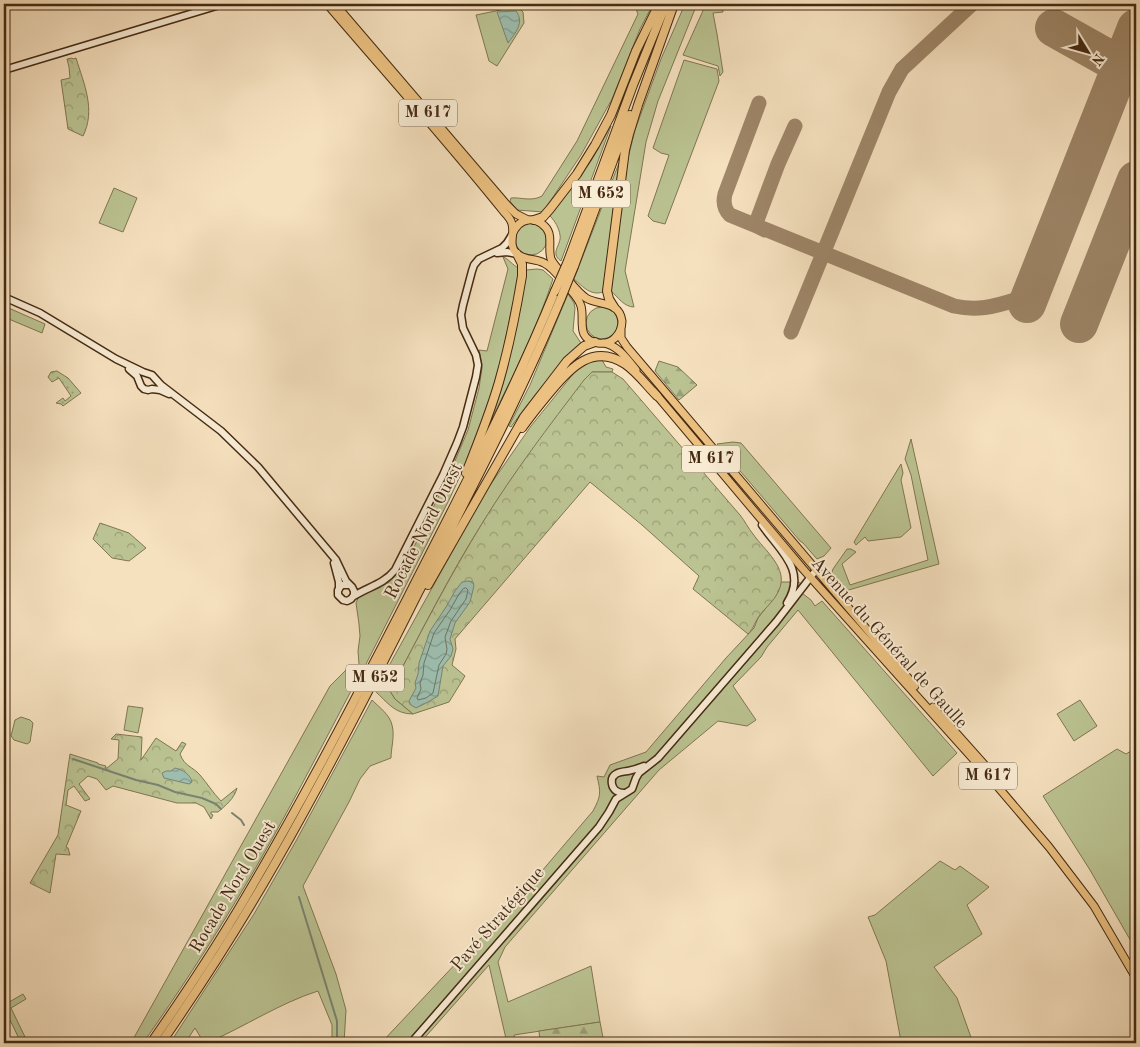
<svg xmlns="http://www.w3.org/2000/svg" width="1140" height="1047" viewBox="0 0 1140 1047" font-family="'Old Standard TT',serif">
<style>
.grass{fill:#bbc392;stroke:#807652}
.forest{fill:url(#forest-firs);stroke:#807652}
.park{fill:url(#park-crowns);stroke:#807652}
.garden{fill:url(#garden-dots);stroke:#807652}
.water{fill:url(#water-waves);stroke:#7a8370}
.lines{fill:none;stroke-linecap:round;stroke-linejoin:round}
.shore{stroke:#717460;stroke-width:1}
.stream{stroke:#7a8370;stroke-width:2}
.taxiway{stroke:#9e8668;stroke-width:15}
.runway{stroke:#9e8668;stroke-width:38}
.secondary-casing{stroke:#452a12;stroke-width:9}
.primary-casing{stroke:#452a12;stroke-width:9}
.highway-casing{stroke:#452a12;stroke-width:10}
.secondary{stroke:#f9ecd5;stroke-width:6}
.primary{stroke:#ebc080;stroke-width:7}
.highway{stroke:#ebc080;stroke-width:8}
.highway-bridge-casing{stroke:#452a12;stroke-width:10;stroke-linecap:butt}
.highway-bridge{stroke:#ebc080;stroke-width:8}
.labels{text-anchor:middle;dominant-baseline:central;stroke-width:4;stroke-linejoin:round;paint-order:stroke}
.shield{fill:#f9ecd5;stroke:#7b644c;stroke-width:1}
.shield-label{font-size:16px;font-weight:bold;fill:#452a12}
.street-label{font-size:18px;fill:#452a12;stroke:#f9ecd5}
</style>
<defs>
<pattern id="forest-firs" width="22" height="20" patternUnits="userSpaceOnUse" patternTransform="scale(1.25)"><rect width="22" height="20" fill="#bbc392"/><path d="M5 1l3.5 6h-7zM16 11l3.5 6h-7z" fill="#9a9f76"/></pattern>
<pattern id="park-crowns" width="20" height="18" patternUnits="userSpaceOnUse" patternTransform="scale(1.25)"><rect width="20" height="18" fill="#bbc392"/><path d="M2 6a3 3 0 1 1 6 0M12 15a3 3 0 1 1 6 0" fill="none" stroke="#9a9f76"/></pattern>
<pattern id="garden-dots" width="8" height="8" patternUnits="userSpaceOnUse" patternTransform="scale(1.25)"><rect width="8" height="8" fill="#bbc392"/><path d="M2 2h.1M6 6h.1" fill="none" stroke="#9a9f76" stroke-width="1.8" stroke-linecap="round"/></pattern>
<pattern id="water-waves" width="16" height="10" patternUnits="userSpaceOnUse" patternTransform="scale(1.25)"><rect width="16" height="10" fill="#9dbeaf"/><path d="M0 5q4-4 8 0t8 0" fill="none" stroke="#829b8d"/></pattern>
</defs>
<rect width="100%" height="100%" fill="#f6e1bf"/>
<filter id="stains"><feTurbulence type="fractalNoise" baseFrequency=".004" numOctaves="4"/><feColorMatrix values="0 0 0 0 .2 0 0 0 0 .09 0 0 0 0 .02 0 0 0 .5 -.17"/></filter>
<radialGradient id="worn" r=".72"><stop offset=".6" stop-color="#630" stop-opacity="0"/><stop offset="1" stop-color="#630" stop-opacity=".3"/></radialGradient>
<!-- grass -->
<path class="grass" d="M 634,4 L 653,4 L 640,29 L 612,99 L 581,155 L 543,212 L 517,210 L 510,201 L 511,198 C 521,197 531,202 542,196 L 577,141 L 638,14 Z
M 685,4 L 697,4 L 658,101 L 646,142 L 625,271 L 634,307 C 624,307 618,297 611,291 L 627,162 L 635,130 L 661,59 Z
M 706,4 L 722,4 L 723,12 L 713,13 L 717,34 L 723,72 L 720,76 L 718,66 L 683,55 Z
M 515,7 L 520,9 L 523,12 L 524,23 L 497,66 L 489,61 L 476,15 Z
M 684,60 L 717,69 L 719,81 L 665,224 L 653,221 L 648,216 L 669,155 L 661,153 L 653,148 Z
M 611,126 L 561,261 C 549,253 562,245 560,235 C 559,228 555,221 550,216 L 591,161 Z
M 619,163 L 603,292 C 591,296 583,287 574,279 Z
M 114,188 L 137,198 L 123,232 L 99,223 Z
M515 239a16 16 0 1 1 32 0a16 16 0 1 1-32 0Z
M 503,257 C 508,258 513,266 519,268 L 519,275 L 501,361 L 490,400 L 473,448 L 449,500 L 362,672 L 359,664 L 358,651 L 360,636 L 359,624 L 356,603 L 359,596 L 388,583 L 398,573 L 412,551 L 449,475 L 468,430 L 479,388 L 482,368 L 479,350 L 487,351 L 508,269 Z
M 537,269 L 543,270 L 553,279 C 537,328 514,374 491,420 L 489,420 L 526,270 Z
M 568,294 L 574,303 L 575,308 L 573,331 L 581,343 C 555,370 532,397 511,427 L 509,426 L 530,385 Z
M 4,306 L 45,324 L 42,333 L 4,317 Z
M586 323a16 16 0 1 1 32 0a16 16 0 1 1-32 0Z
M 602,360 L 606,367 L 613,369 L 612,372 L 592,372 C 555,421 516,469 483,522 C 449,576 420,634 390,691 L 395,699 L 413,714 C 395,714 388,703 375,691 L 484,494 L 531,426 L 578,368 L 590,361 Z
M 911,439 L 939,564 L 845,591 L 831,575 L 833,569 L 847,549 L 851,549 L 856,552 L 842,564 L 850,585 L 928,560 L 911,475 L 905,459 Z
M 733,442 L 741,443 L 831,548 L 824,556 L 817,559 L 803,543 L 800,541 L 717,444 Z
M 901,464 L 903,473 L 901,480 L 911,528 L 901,537 L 868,541 L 865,537 L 856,545 L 854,542 Z
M 781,582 L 798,582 L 802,584 L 798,590 L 811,600 L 815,606 L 822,601 L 957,753 L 933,776 L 798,610 L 767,647 L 761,657 L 733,686 L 756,720 L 747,726 L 718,721 L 659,770 L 505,947 L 498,962 L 508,1002 L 591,966 L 600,1022 L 514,1035 L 515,1043 L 507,1043 L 489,965 L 420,1043 L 381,1043 L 477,941 L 490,932 L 593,811 C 601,796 601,793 597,776 L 604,777 L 610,765 L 646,752 L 726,658 L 754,628 L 758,618 L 777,594 Z
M 350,666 L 355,682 L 350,693 C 314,761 279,830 239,896 C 209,946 177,995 143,1043 L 131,1043 L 330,686 Z
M 372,700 C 379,707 390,715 392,725 C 395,736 391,748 391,758 L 370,766 L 360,779 L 349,802 L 303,886 L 336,974 L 346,1010 L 344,1043 L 332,1043 L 332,1025 L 318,991 C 280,1003 244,1027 207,1043 L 204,1043 L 195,1028 L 185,1043 L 170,1043 L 254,914 L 296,841 Z
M 1080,700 L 1097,726 L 1074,741 L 1057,714 Z
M 128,706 L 143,708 L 138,733 L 124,730 Z
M 21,717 L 30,720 L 33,723 L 30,742 L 27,744 L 14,740 L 11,736 L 15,720 Z
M 1136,748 L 1136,950 L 1090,870 L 1043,796 L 1117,749 L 1126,754 Z
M 940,861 L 955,870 L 960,866 L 989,887 L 967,905 L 982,934 L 934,967 L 957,998 L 973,1043 L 899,1043 L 900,1036 L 886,961 L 868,917 L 875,915 Z
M 23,994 L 26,999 L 11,1008 L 26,1039 L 23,1041 L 24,1043 L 21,1043 L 13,1026 L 4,1009 L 4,1005 Z"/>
<!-- forest -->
<path class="forest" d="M 659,361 L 678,367 L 697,385 L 679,400 L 655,371 Z
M 600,1022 L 604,1043 L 584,1043 L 582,1037 L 540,1043 L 539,1031 Z"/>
<!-- park -->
<path class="park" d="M 72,58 L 73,59 L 76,58 C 84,84 96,110 83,136 L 68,129 L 61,80 L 70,78 L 69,67 L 67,59 Z
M 592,372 L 612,372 L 623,379 L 740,515 C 745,521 748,528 753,534 C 764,550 789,568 779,590 C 775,600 766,607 760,615 C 755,621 754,628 748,634 L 693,589 L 699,576 L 642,525 L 590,482 L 455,639 L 456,649 L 452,665 L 465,676 L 449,702 L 413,714 L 395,699 L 390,691 C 420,634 449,577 483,522 C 513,473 549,426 584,380 Z
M 100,523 L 129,533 L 146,548 L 129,561 L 112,558 L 93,539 Z
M 116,734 L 142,737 L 141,760 L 156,738 L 176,751 L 182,742 L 186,744 L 180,754 C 185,767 192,766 200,775 C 207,783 213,793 221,801 L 237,788 C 234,799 226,805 218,812 L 211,812 L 211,814 L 213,815 L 211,819 L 204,807 L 196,803 L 177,803 L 113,786 L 106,790 L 97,779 L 88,776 L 79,784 L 90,799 L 85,801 L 74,786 L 68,790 L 66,805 L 81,811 L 66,847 L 68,848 L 70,855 L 56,854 L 50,893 L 30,883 L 58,835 L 70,754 L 98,763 L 98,764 L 106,766 L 105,768 L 107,768 L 118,759 L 119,740 L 111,739 Z"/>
<!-- garden -->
<path class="garden" d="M 57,371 L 68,378 L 81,393 L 63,406 L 61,404 L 56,403 L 63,398 L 65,401 L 71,396 L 59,378 L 52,382 L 48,377 L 51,372 Z"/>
<!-- water -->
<path class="water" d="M 516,11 C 525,23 515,33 508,43 L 497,12 Z
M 468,581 L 473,582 L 474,586 L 470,602 L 455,623 L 450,639 L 453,649 L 451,656 L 443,666 L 438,696 L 428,702 L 416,708 L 411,705 L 409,701 L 416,688 L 415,683 L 418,674 L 419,663 L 430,631 L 446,607 L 455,591 L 462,582 Z
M 175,768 C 183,770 190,774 192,782 L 189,784 L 164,778 L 162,773 L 166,771 L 171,771 Z"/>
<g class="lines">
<!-- shore -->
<path class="shore" d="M 466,588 L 468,590 L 466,599 L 451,621 L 445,637 L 447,649 L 446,654 L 439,665 L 433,693 L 426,698 L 418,700 L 417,698 L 421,689 L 420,683 L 423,675 L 424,663 L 434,633 L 450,610 L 459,594 L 463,589 Z"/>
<!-- stream -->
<path class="stream" d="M 73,759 L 136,780 L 158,785 L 175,792 L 202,798 L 216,804 L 221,809
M 232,813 L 241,820 L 244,825
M 299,897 L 337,1021 L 337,1043"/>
<!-- taxiway -->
<path class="taxiway" d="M 759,103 L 725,194 C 723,202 724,209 730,215 L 954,306 C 977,311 993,307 1015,300
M 765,230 L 757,226 L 756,223 L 778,164 L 795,126
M 791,332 L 889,92 L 902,69 L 972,4"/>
<!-- runway -->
<path class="runway" d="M 1054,28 L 1136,74
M 1027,304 L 1136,28
M 1079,324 L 1136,180"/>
<!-- secondary casing -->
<g class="secondary-casing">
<path id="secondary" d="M 4,70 L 223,4
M 497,253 L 507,252 L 517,254
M 4,297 L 40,313 L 116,359 L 143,372 L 152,375 L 161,385 L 221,431 L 258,467 L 336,560 L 346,581 L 352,587 L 354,591 L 354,595 L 351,599 L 347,601 L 343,600 L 338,595 L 338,590 L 342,585 L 349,585
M 129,369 L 137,376 L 141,386 L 144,389 L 148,390 L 152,389 L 160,390 L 169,394
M 762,525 C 779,550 808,570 787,603
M 334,563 L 339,582 L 339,589
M 354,596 C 368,587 384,584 395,570 L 443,475 L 457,443 L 463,427 L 476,377 L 478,365 L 476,355 L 463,328 L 461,315 L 463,305 L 472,271 L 474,265 L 479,259 L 502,248 L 507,243 L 512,235
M 624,793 C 618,793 613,790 612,784 C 610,773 620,772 628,771 C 633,770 639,768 644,766
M 4,1042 L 5,1043
M 411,1043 L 599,827 L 609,812 L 616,799 L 632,789 L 636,778 L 639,773 L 658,758 L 665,750 L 776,622 L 816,570"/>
</g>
<!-- primary casing -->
<g class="primary-casing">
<path id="primary" d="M 327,4 C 386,73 447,141 504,212 C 507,215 511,220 512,224 C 515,235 508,244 516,253 C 524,261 535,258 544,263 C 554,268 561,279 568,287 C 573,293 579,299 581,306 C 585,320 575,339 598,343 C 604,344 611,342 615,338 C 620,333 622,327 622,321 C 619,300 599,306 586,298 C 580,294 575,288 570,282 C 564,275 555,267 551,259 C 547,246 555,233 542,224 C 538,221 533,219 528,220 C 520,221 515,227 512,235
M 335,4 L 507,205 L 516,214 L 528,220
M 621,329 L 621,338 L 627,347 L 915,686
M 603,343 C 618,345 627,359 636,370
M 654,392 L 803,569 L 992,780 L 1049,847 L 1094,906 L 1136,978
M 933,707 L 991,772"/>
</g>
<!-- highway casing -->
<g class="highway-casing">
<path id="highway" d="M 534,220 L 543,217 L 550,209 L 577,174 L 595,145 L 611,115 L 636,51 L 659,4
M 568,261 L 633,85 L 666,4
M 574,266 L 630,115
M 614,307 L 609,299 L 607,291 L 625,150 L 629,134 L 638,105 L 673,7
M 522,428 C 531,415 541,403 551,391 C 570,368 593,343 625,364 C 637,372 647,386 657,396
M 466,473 C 478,443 490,413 499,382 C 509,347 516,312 522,276 L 522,264 L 517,254
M 428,585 L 524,417 L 567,361 L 584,346 L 595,342
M 151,1043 C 181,1000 211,955 238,910 C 299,808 354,702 408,597 C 459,496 512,396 555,291
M 161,1043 C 202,984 241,923 277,860 C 327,773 373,683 418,593 C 468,496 519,399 561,298"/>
</g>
<!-- secondary -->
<use href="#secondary" class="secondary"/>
<!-- primary -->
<use href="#primary" class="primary"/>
<!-- highway -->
<use href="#highway" class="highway"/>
<!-- highway-bridge casing -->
<g class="highway-bridge-casing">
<path id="highway-bridge" d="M 555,291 L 568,261
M 561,298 L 574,266"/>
</g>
<!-- highway-bridge -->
<use href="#highway-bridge" class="highway-bridge"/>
</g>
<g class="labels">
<!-- shield labels -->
<g class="shield">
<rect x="399" y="99.5" width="58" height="27" rx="4"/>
<rect x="572" y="180.5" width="58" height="27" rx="4"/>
<rect x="682" y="445.5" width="58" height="27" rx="4"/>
<rect x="346" y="664.5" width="58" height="27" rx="4"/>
<rect x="959" y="762.5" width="58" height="27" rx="4"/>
</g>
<g class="shield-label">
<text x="428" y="113">M 617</text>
<text x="601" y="194">M 652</text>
<text x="711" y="459">M 617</text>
<text x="375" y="678">M 652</text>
<text x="988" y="776">M 617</text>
</g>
<!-- street labels -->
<g class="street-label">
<text transform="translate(424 531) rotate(-63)">Rocade Nord Ouest</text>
<text transform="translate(889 643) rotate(48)">Avenue du Général de Gaulle</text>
<text transform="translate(233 887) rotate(-59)">Rocade Nord Ouest</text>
<text transform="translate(498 919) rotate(-49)">Pavé Stratégique</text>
</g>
</g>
<!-- margin -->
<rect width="1140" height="1047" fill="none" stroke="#f6e1bf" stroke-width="20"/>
<rect x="5" y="5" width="1130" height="1037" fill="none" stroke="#452a12" stroke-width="2.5"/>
<rect x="10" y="10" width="1120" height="1027" fill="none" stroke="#452a12"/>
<!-- north arrow -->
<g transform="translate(1088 52) rotate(127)" stroke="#f9ecd5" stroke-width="4" paint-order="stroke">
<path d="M0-4L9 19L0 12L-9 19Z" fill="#452a12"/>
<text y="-8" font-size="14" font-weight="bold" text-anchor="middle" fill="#452a12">N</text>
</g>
<rect width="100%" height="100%" filter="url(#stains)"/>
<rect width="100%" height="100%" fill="url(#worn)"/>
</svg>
